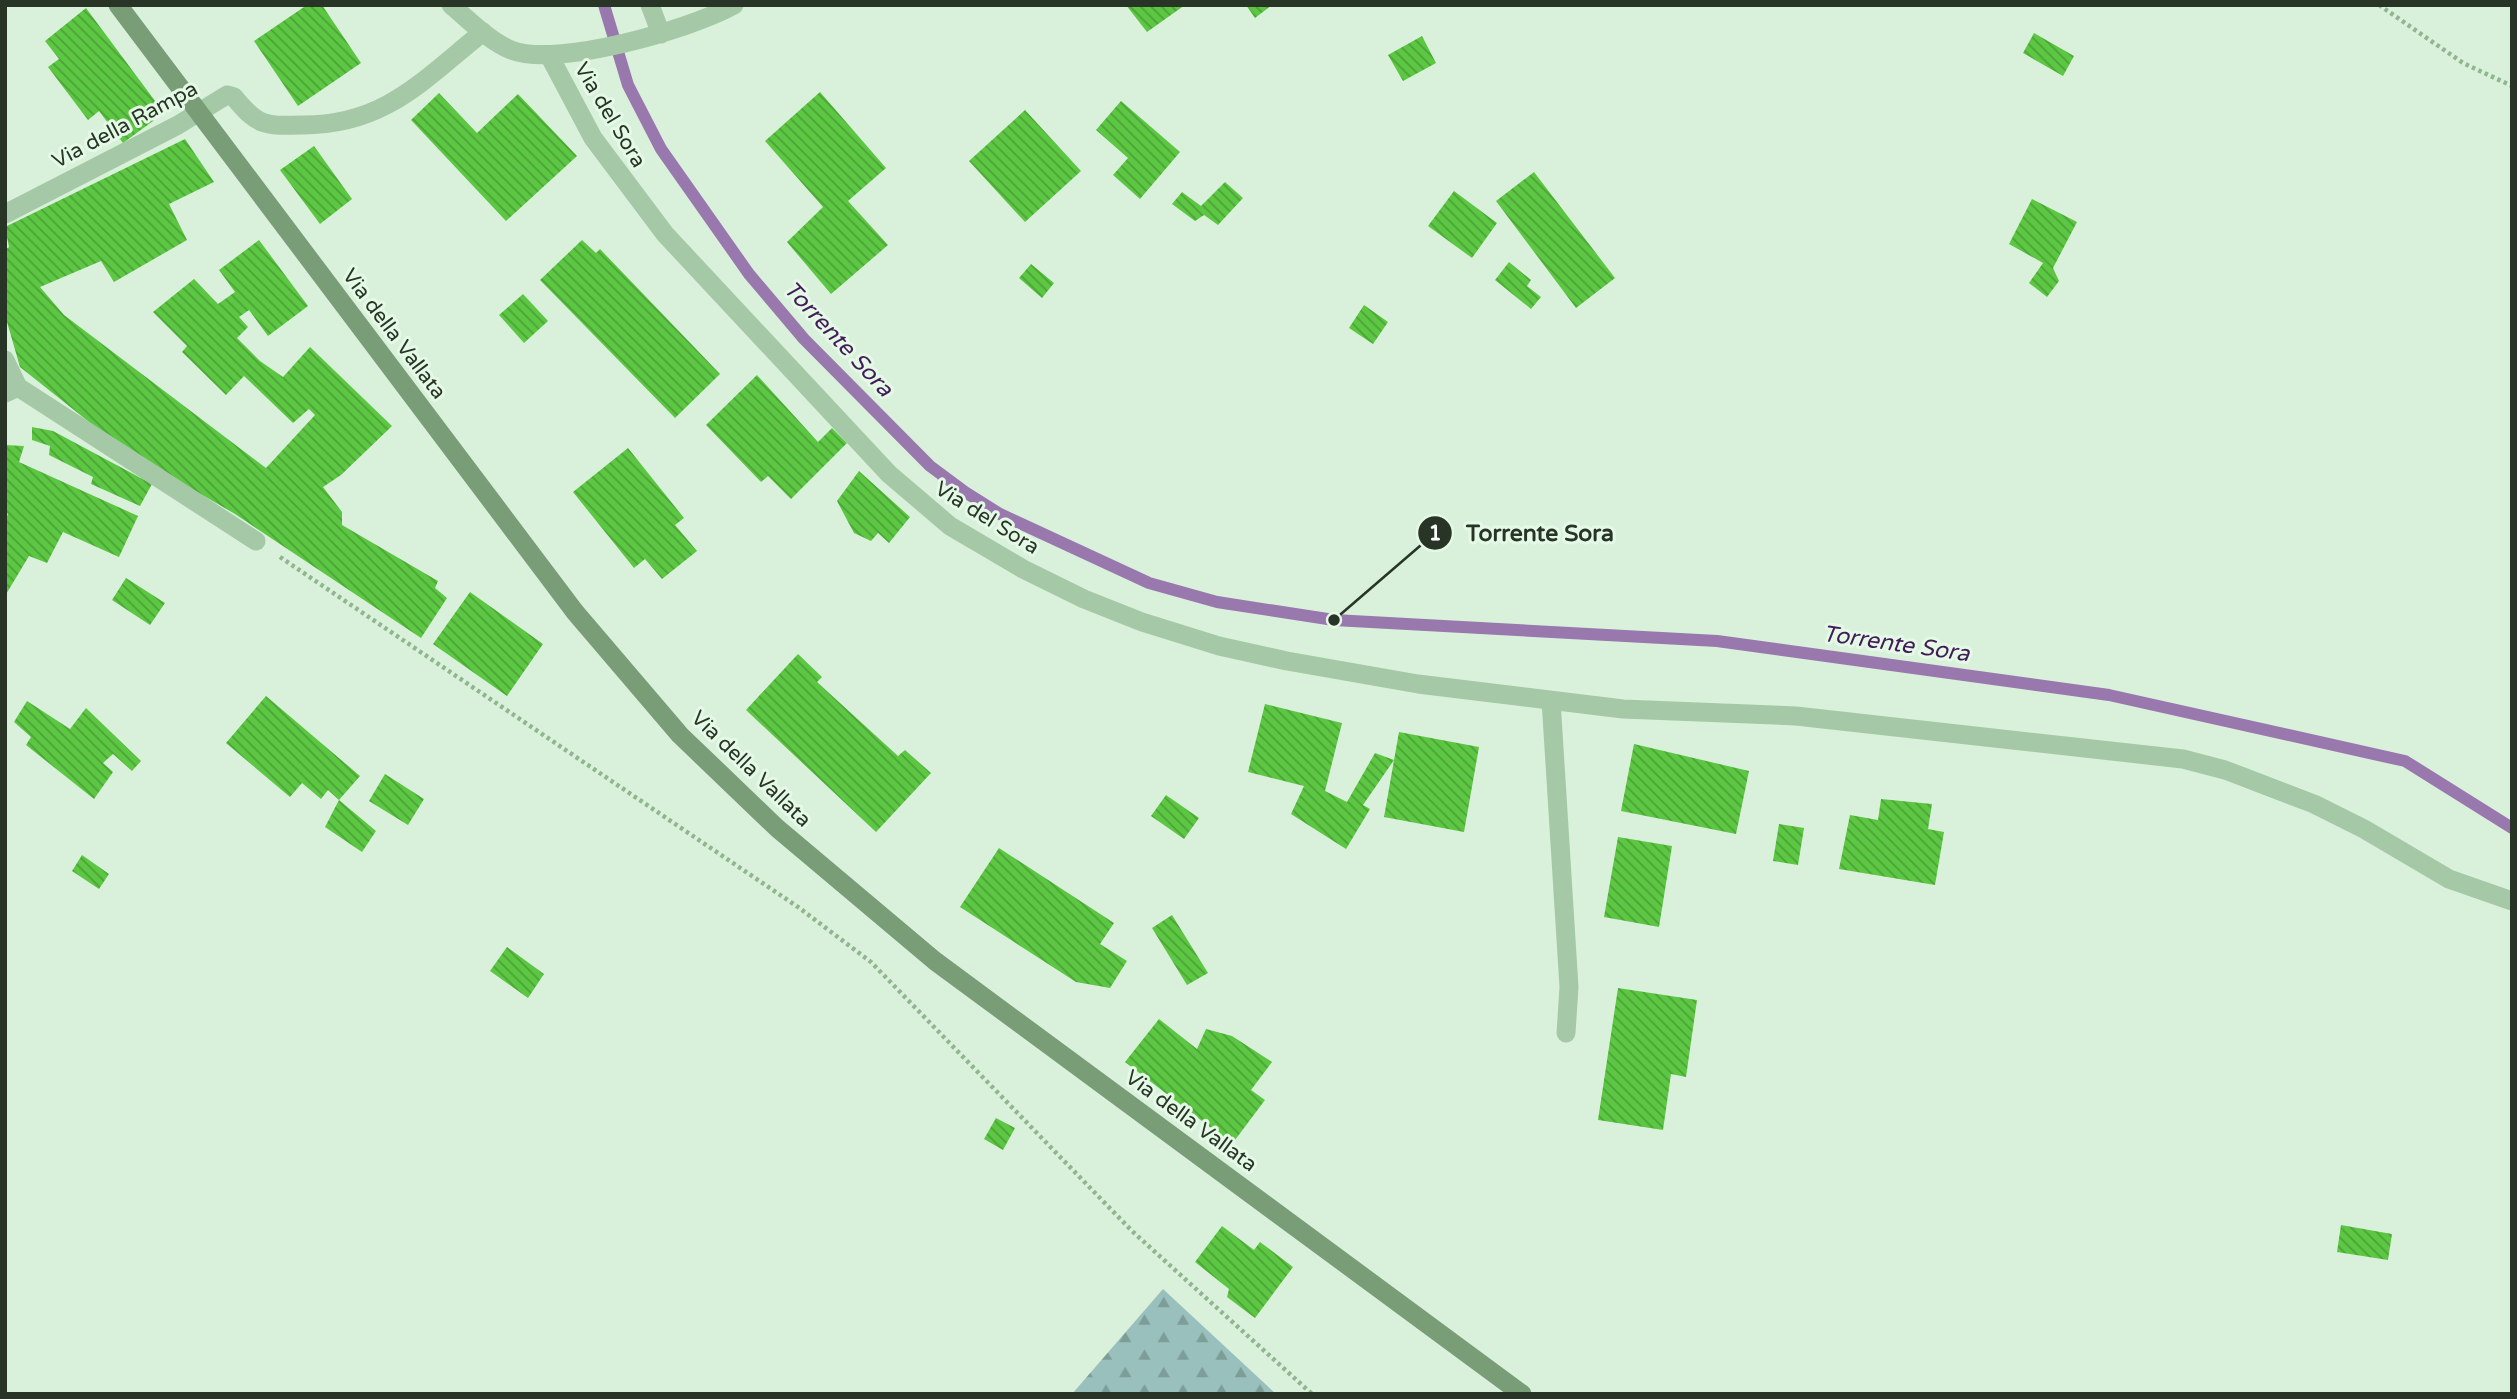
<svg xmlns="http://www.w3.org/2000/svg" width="2517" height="1399" viewBox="0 0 2517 1399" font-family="'Varela Round',sans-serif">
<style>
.forest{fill:url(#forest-firs)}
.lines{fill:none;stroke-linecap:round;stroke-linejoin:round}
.stream{stroke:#9978ae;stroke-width:12}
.building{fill:url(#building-back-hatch)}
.path{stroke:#90b58f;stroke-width:4.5;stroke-dasharray:3.5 3.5;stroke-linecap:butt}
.minor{stroke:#a5c9a6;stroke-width:19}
.secondary{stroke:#799d76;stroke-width:19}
.labels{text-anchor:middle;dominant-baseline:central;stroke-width:6;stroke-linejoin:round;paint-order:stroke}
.street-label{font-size:21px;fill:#283526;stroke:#e5f9e7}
.water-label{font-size:23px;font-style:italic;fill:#411c57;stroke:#e5f9e7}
.leader{fill:none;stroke:#283526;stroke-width:2.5}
.callout-dot{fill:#283526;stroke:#e5f9e7;stroke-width:2.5}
.mark-label{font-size:21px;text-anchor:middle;font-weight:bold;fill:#fff}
.callout-label{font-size:23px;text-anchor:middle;font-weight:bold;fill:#283526;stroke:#e5f9e7;stroke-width:6;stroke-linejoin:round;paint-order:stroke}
</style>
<defs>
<pattern id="forest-firs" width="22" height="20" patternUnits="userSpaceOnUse" patternTransform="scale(1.75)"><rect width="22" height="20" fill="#99c0bc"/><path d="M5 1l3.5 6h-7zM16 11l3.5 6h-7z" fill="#7d9d99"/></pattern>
<pattern id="building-back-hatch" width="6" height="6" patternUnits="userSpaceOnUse" patternTransform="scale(1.75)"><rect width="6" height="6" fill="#5cc742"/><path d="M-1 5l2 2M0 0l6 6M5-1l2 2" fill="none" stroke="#4ca237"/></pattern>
</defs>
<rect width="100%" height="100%" fill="#d9f1db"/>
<!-- forest -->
<path class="forest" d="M 1163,1289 L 1276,1394 L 1072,1394 Z"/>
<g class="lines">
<!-- stream -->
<path class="stream" d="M 604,5 L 628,85 L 661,149 L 749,274 L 804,339 L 930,466 L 965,492 L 1000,514 L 1149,583 L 1217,602 L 1334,620 L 1717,641 L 2109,695 L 2405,761 L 2512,828"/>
</g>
<!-- building -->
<path class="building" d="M 307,5 L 322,5 L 361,63 L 298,106 L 254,41 Z
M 1126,5 L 1185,5 L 1147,32 Z
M 1246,5 L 1272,5 L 1255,18 Z
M 86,8 L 164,113 L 123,143 L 99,111 L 88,120 L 48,67 L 59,59 L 45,41 Z
M 2034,33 L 2074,56 L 2063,76 L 2023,53 Z
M 1422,36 L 1436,63 L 1403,81 L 1388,55 Z
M 820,92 L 886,168 L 848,201 L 888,245 L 831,294 L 787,242 L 823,207 L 765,141 Z
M 439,93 L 477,133 L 518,94 L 577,156 L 506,221 L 411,120 Z
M 1121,101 L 1180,152 L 1140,199 L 1113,175 L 1128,158 L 1096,130 Z
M 1025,110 L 1081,171 L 1025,222 L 969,161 Z
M 185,139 L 214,182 L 169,204 L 187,240 L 114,282 L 101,261 L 40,287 L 64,315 L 266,468 L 315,415 L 309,409 L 293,423 L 244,376 L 226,395 L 182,352 L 187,346 L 153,312 L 194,279 L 218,304 L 235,292 L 219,270 L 259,240 L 308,306 L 268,336 L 249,310 L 239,317 L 248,327 L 237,338 L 260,361 L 283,377 L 310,347 L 392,426 L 341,475 L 323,487 L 342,512 L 342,525 L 438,581 L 435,588 L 447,598 L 421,638 L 235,514 L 123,449 L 20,367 L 5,315 L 5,250 L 9,247 L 5,227 Z
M 314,146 L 352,199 L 320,224 L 280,170 Z
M 1534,172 L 1615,278 L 1576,308 L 1496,201 Z
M 1225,182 L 1243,198 L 1218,225 L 1204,215 L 1195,221 L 1172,204 L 1182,192 L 1201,206 Z
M 1454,191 L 1497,223 L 1472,258 L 1428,226 Z
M 2032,199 L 2077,222 L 2053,268 L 2059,281 L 2047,297 L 2029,283 L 2043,263 L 2009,244 Z
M 582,240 L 596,253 L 600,249 L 720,374 L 675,418 L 540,280 Z
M 1509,262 L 1531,280 L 1527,286 L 1541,297 L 1531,309 L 1495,280 Z
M 1031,264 L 1054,283 L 1042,298 L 1019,278 Z
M 523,294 L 548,321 L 524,343 L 499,315 Z
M 1364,305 L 1388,322 L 1373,344 L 1349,328 Z
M 757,375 L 818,442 L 832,428 L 847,443 L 791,499 L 768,476 L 761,482 L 706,425 Z
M 32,427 L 53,431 L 152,484 L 140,506 L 91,484 L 93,477 L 49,455 L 50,446 L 32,440 Z
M 5,445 L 24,446 L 19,462 L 138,516 L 119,557 L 63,532 L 47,563 L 29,556 L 5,596 L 5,520 L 8,514 L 5,512 Z
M 628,448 L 684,518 L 675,525 L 697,551 L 662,579 L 645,559 L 634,568 L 573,492 Z
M 859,471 L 910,517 L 889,543 L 878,533 L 871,541 L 854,533 L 837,501 Z
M 126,578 L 165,603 L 150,625 L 112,600 Z
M 470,592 L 543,644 L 507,696 L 433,644 Z
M 798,654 L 822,677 L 817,682 L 898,756 L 905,750 L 931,773 L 876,832 L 746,710 Z
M 266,696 L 360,776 L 339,800 L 328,790 L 321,799 L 302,783 L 290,797 L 226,743 Z
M 27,701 L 70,729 L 86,708 L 141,761 L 132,771 L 113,754 L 103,763 L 113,772 L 94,799 L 26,745 L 31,737 L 14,722 Z
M 1265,704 L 1342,723 L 1325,791 L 1347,802 L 1375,753 L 1394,760 L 1363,805 L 1370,809 L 1346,849 L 1291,814 L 1304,786 L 1248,772 Z
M 1399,732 L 1479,747 L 1464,832 L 1384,817 Z
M 1634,744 L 1749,771 L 1736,834 L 1621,811 Z
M 385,774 L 424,799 L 408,825 L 369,801 Z
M 1166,795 L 1199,818 L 1184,839 L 1151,816 Z
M 1881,799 L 1932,804 L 1928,829 L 1944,832 L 1935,885 L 1839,869 L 1850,815 L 1878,820 Z
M 339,800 L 376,831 L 362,852 L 325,827 Z
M 1779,824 L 1804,828 L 1798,865 L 1773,861 Z
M 1618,837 L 1672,846 L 1659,927 L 1604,917 Z
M 999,848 L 1114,923 L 1100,944 L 1127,961 L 1110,988 L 1076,982 L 960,907 Z
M 82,855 L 109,874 L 99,889 L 72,871 Z
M 1172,915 L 1208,973 L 1187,985 L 1152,928 Z
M 507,947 L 544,974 L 528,998 L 490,971 Z
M 1618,988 L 1697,1000 L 1686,1077 L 1671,1074 L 1663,1130 L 1598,1120 Z
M 1159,1019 L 1197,1049 L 1206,1029 L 1232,1036 L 1272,1062 L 1251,1090 L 1265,1100 L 1232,1144 L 1125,1062 Z
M 996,1118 L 1015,1128 L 1003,1150 L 984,1139 Z
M 2341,1225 L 2392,1234 L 2388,1260 L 2337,1252 Z
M 1222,1226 L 1254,1250 L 1260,1242 L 1293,1267 L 1255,1318 L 1227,1297 L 1229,1289 L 1195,1262 Z"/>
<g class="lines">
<!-- path -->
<path class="path" d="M 2379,5 L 2463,63 L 2512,86
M 280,557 L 798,907 L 871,962 L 1132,1231 L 1312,1394"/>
<!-- minor -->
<path class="minor" d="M 451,5 C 469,20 489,41 511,50 C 557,68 691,29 734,5
M 650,5 L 661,34
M 550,57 L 593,138 L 665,234 L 889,474 L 950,526 L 1023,569 L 1084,599 L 1142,622 L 1219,646 L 1287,661 L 1418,684 L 1623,709 L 1796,716 L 2183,759 L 2225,770 L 2314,804 L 2364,829 L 2449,879 L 2512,901
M 5,214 L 178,125 L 227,95 L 234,97 C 258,127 266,126 303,125 C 385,125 423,80 483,32
M 5,360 L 18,387 L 5,393
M 18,387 L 256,541
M 1551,700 L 1569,987 L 1566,1033"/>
<!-- secondary -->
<path class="secondary" d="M 118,5 L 575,612 L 680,735 L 777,828 L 935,961 L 1522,1394"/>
</g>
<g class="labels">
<!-- street labels -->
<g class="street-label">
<text transform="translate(610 115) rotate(59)">Via del Sora</text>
<text transform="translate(125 125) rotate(-28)">Via della Rampa</text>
<text transform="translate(394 334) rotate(53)">Via della Vallata</text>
<text transform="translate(987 518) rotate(32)">Via del Sora</text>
<text transform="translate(751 769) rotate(44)">Via della Vallata</text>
<text transform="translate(1191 1121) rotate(36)">Via della Vallata</text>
</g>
<!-- water labels -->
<g class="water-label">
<text transform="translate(838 339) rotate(47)">Torrente Sora</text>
<text transform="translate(1896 644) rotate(8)">Torrente Sora</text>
</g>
</g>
<!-- callouts -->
<path class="leader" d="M1334 620L1435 533"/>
<g class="callout-dot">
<circle cx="1334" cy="620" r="7"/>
<circle cx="1435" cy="533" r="18"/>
</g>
<g class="mark-label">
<text x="1435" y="540">1</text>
</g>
<g class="callout-label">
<text x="1540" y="541">Torrente Sora</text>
</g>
<!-- border -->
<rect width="2517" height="1399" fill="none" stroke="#283526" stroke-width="14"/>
</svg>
